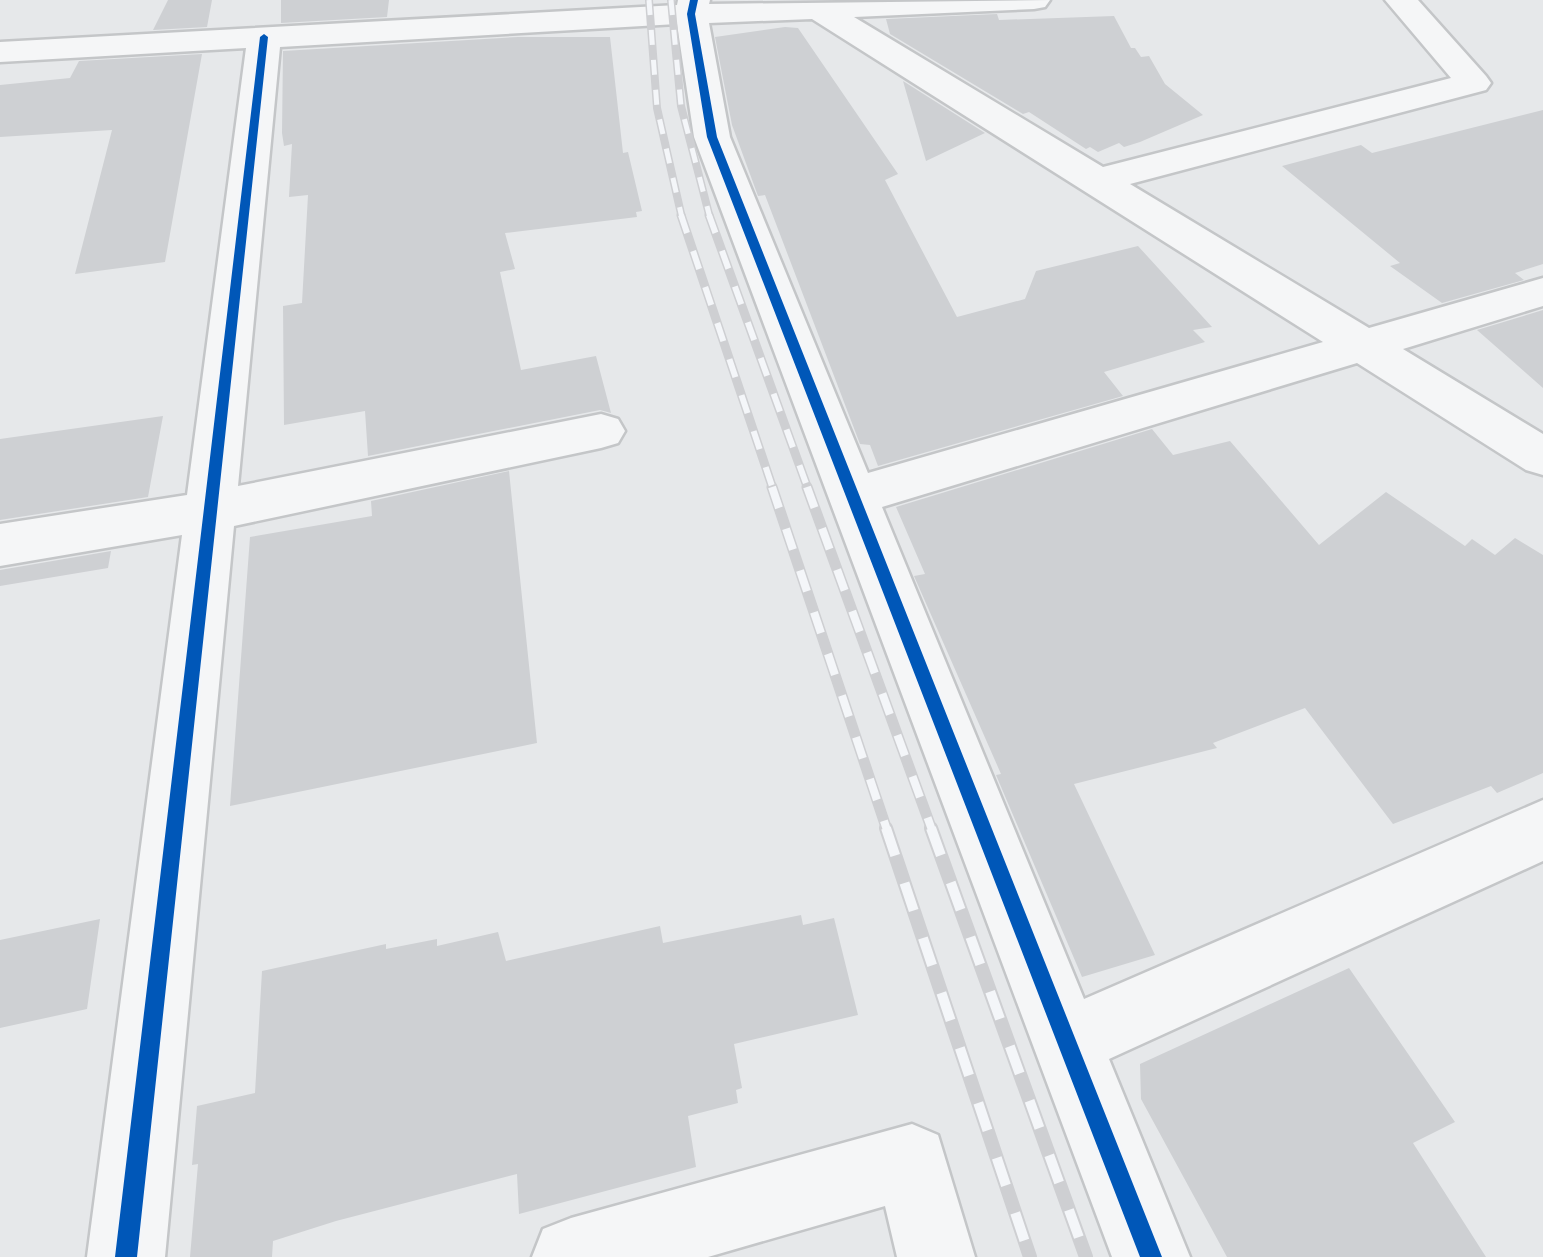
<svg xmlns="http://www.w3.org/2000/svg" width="1543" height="1257" viewBox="0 0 1543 1257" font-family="'PT Sans',sans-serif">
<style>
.building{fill:#ced0d3}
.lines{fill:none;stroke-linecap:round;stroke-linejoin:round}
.minor-casing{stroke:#c4c6c8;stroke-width:5}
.minor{fill:#f5f6f7;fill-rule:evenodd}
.rail-far3-casing{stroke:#cecfd2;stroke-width:8}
.rail-far2-casing{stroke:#cecfd2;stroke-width:9}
.rail-far1-casing{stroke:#cecfd2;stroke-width:11}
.rail-casing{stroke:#cecfd2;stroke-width:14}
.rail-far3{stroke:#f4f6f9;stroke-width:5;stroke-dasharray:15;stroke-linecap:butt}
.rail-far2{stroke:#f4f6f9;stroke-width:6;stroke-dasharray:19;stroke-linecap:butt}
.rail-far1{stroke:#f4f6f9;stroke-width:8;stroke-dasharray:22;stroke-linecap:butt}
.rail{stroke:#f4f6f9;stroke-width:10;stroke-dasharray:29;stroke-linecap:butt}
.cycleway-casing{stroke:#f4f6f9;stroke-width:6}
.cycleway{fill:#0057b8;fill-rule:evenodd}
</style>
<rect width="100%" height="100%" fill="#e6e8ea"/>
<!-- building -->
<path class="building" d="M 168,0 L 212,0 L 207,27 L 153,30 Z
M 281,0 L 389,0 L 387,17 L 281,23 Z
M 997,14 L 999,20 L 1114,16 L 1131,48 L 1135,48 L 1141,57 L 1149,56 L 1165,84 L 1203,115 L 1140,142 L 1124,147 L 1119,143 L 1098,152 L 1090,147 L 1086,149 L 1029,112 L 1023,114 L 890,34 L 886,19 Z
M 785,27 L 798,28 L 898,174 L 885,180 L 957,317 L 1025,299 L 1036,271 L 1138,246 L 1212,327 L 1193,330 L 1205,342 L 1104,372 L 1123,396 L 878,466 L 870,445 L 860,444 L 765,195 L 758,196 L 732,125 L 715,37 Z
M 518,37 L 610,37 L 623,153 L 628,152 L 642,211 L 636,212 L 637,217 L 505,233 L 515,269 L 500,272 L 521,370 L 596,356 L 611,413 L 600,410 L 368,456 L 365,411 L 284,425 L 283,306 L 302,303 L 308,195 L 289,197 L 292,144 L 284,146 L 282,133 L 283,51 Z
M 202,54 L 165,262 L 75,274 L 112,130 L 0,137 L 0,85 L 70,78 L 79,61 Z
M 903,81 L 985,133 L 926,161 Z
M 1543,110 L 1543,264 L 1515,273 L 1524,280 L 1442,303 L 1390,266 L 1400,263 L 1282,166 L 1361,145 L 1372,153 Z
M 1543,310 L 1543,388 L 1477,330 Z
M 163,416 L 148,497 L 0,520 L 0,439 Z
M 1152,429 L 1173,455 L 1230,441 L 1319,545 L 1386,492 L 1465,546 L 1472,539 L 1495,555 L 1515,538 L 1543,555 L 1543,773 L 1497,793 L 1491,786 L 1393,824 L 1305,708 L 1213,743 L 1217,748 L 1074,784 L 1155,955 L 1082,977 L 996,775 L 1001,774 L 914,576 L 925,574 L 896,507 Z
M 509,471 L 537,743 L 230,806 L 250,537 L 372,516 L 371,501 Z
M 111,551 L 108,568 L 0,586 L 0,570 Z
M 801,915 L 803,925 L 834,918 L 858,1015 L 734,1044 L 742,1088 L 736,1090 L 738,1103 L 688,1116 L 696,1167 L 519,1214 L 517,1174 L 336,1221 L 273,1241 L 272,1257 L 190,1257 L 198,1164 L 192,1165 L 197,1106 L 255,1093 L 262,971 L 386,944 L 386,949 L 437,939 L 437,946 L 498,932 L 506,961 L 660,926 L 663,943 Z
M 100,919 L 87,1009 L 0,1028 L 0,940 Z
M 1349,968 L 1455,1122 L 1413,1143 L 1486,1257 L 1227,1257 L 1141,1099 L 1140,1064 Z"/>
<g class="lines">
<!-- minor casing -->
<g class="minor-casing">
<path id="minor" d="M 678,0 L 710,0 L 709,4 L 1050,0 L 1045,7 L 1034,9 L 854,17 L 1103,167 L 1451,78 L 1385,0 L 1418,0 L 1486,76 L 1491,83 L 1486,90 L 1130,184 L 1369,328 L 1543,278 L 1543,306 L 1403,349 L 1543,434 L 1543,475 L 1526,470 L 1357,363 L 882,507 L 1084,999 L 1543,800 L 1543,861 L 1109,1059 L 1190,1257 L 1112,1257 L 694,137 L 677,24 L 280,47 L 238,486 L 601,414 L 618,419 L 625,431 L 618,443 L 601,448 L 234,526 L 165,1257 L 87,1257 L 182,535 L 0,566 L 0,524 L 187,495 L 246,48 L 0,62 L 0,42 L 677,5 ZM 812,19 L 1323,342 L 868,473 L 730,137 L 709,23 Z
M 912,1124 L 938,1135 L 975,1257 L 897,1257 L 885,1206 L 708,1257 L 532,1257 L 543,1229 L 571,1218 Z"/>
</g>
<!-- minor -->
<use href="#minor" class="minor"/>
<!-- rail-far3 casing -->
<g class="rail-far3-casing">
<path id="rail-far3" d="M 649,0 L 657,108 L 682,218
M 671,0 L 681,106 L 710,218"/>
</g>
<!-- rail-far2 casing -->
<g class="rail-far2-casing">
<path id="rail-far2" d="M 681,215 L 773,489
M 709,215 L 808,489"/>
</g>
<!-- rail-far1 casing -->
<g class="rail-far1-casing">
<path id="rail-far1" d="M 772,487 L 887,830
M 807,487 L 932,830"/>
</g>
<!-- rail casing -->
<g class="rail-casing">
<path id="rail" d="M 886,828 L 1030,1257
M 931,828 L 1086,1257"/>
</g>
<!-- rail-far3 -->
<use href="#rail-far3" class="rail-far3"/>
<!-- rail-far2 -->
<use href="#rail-far2" class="rail-far2"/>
<!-- rail-far1 -->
<use href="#rail-far1" class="rail-far1"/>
<!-- rail -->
<use href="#rail" class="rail"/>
<!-- cycleway casing -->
<g class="cycleway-casing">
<path id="cycleway" d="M 690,0 L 698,0 L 695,14 L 717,137 L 1162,1257 L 1140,1257 L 707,137 L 687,14 Z
M 264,34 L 268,37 L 137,1257 L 115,1257 L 260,37 Z"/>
</g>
<!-- cycleway -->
<use href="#cycleway" class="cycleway"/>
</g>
</svg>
